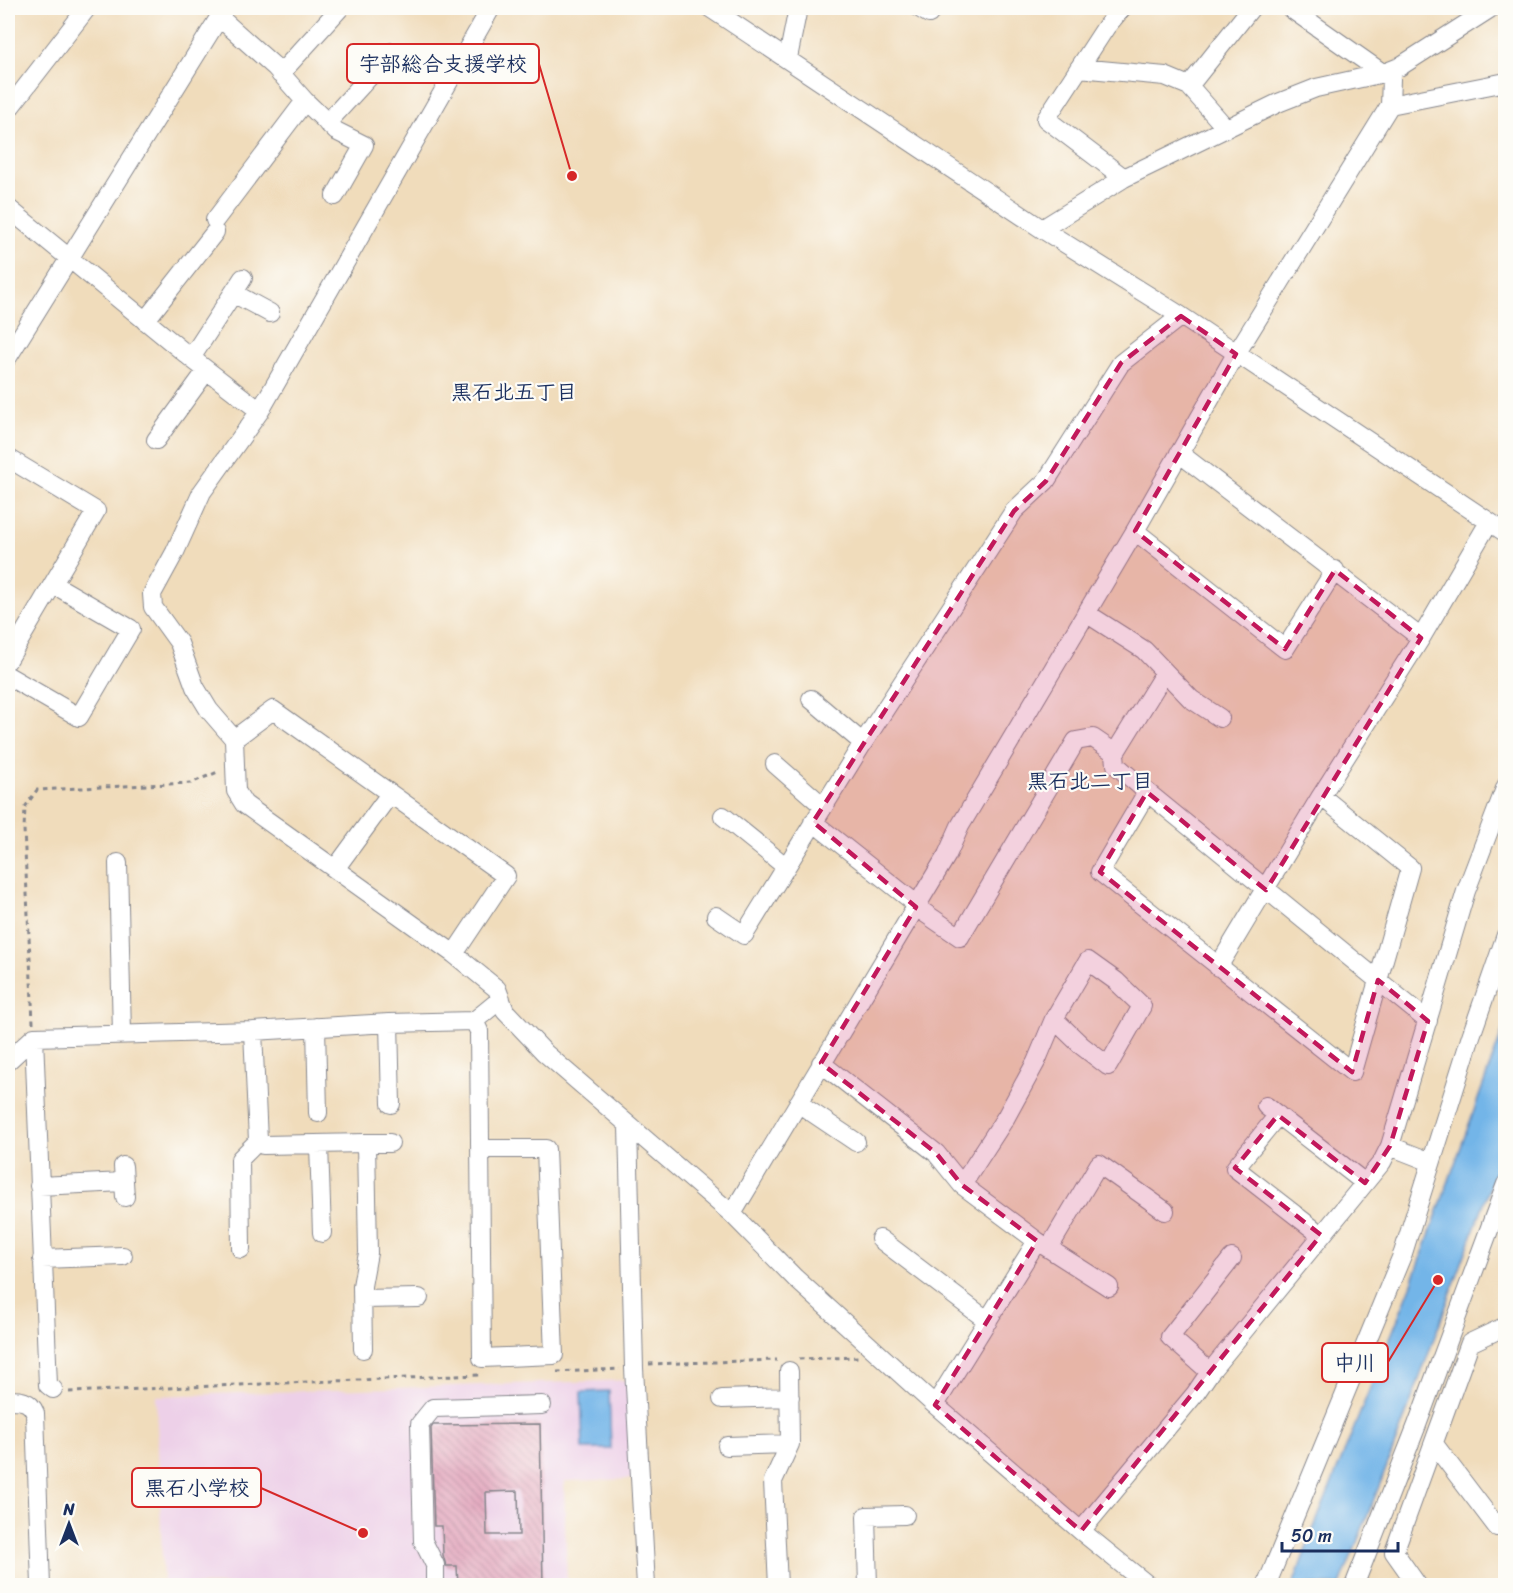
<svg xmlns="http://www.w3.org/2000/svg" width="1513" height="1593" viewBox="0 0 1513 1593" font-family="Sriracha,'Klee One',sans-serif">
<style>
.built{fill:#edd0e8}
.water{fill:#73b5e8;stroke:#4772a3;stroke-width:1.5}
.building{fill:url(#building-back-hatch);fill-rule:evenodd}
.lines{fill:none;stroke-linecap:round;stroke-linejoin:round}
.minor-casing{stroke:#86868c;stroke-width:20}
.path{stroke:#86868c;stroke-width:3;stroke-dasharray:4.5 4.5;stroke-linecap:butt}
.minor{stroke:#fff;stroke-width:18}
.marked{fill:#c2185b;fill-opacity:0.2;stroke:#c2185b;stroke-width:4.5;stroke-dasharray:12 8;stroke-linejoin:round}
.labels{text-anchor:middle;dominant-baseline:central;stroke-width:4.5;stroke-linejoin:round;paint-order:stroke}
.neighbourhood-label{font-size:21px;font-weight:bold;fill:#1b2f5e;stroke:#fdfcf7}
.leader{fill:none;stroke:#d62828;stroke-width:2}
.callout-dot{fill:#d62828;stroke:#fdfcf7;stroke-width:2}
.callout{fill:#fdfcf7;stroke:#d62828;stroke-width:2}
.callout-label{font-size:21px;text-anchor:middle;font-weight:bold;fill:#1b2f5e}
</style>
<defs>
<pattern id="building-back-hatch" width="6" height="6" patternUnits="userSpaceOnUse" patternTransform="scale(1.5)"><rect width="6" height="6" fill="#e4a7be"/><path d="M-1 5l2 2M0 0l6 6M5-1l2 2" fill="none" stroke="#b8889e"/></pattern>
</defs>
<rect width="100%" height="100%" fill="#fdfcf7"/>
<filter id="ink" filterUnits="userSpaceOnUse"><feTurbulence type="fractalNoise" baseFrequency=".0167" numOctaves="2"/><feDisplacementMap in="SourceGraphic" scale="12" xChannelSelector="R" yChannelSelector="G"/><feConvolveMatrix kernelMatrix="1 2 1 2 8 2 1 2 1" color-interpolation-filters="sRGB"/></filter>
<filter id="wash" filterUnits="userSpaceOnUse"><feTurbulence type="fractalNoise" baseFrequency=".008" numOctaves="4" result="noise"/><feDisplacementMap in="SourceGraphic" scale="24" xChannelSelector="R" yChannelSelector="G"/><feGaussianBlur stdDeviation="1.35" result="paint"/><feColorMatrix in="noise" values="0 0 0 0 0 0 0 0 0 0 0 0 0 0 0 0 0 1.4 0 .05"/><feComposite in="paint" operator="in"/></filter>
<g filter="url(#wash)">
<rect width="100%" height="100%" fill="#f0dcbb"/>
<!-- built -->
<path class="built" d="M 630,1380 L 634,1479 L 564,1481 L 567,1585 L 163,1585 L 156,1396 Z"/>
<!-- water -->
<path class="water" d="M 1505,1024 L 1505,1146 L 1387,1466 L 1340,1585 L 1293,1585 L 1311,1535 L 1411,1286 Z
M 609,1391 L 611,1449 L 583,1449 L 581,1392 Z"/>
<g id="blocks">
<!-- building -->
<path class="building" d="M 540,1424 L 543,1586 L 458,1586 L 457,1566 L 446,1566 L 443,1555 L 442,1526 L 434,1526 L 431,1428 L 433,1425 ZM 518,1491 L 519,1535 L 487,1535 L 486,1492 Z"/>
</g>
</g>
<g filter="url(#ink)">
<use href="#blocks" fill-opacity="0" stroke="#86868c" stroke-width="1.5"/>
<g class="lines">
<!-- minor casing -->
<g class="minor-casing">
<path id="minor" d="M 491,8 L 260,411 L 202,492 L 175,552 L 152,594 L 153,607 L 179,643 L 195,687 L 209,710 L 234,739 L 236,791 L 244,804 L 454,954 L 497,989 L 505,1011 L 545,1053 L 732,1214 L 795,1278 L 935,1405 L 1081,1531 L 1149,1586
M 710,8 L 1042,229 L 1181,316 L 1506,533
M 919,8 L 929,14
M 1122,8 L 1106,27 L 1046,119 L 1124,178
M 219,17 L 275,67 L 305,101 L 336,131 L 364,145 L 335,196
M 788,58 L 798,8
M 380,65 L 405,76
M 1079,68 L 1165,76 L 1189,86 L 1225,127
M 280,74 L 340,8
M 1189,86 L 1251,8
M 1390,105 L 1506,82
M 8,110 L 87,8
M 327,123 L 392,52
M 8,208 L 191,358 L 260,411
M 215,220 L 305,101
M 1042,229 L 1124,178 L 1278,103 L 1316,88 L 1384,73 L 1399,67 L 1491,8
M 233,293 L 270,313
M 145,321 L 215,232
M 8,357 L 225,8
M 191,358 L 243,278
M 156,440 L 207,370
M 1179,453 L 1421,638
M 8,458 L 96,511 L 8,660
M 1135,531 L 1285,649 L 1335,570
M 1086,613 L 1144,650 L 1165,672
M 8,676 L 79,717 L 131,629 L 53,584
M 811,699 L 863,743
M 234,739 L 273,710 L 506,876 L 454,954
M 1115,753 L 1116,765 L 1147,792 L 1428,1021
M 775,764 L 823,806
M 1147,792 L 1100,872 L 1352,1072 L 1410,868 L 1321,796
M 723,816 L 785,866
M 813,822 L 910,899 L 916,907 L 960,937 L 1076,741 L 1093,738 L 1115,753 L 1165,672 L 1191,699 L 1220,718
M 118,863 L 122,1034
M 335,869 L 390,794
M 716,916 L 744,935 L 863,743 L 1014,511 L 1046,481 L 1121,363 L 1181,316
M 1218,967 L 1321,796 L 1421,638 L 1489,522
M 474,1021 L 479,1031 L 482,1358 L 554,1355 L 546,1149 L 480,1149
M 389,1023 L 391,1104
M 316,1027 L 318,1113
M 253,1031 L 258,1141 L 263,1145 L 366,1143 L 368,1253 L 362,1286 L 363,1349
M 34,1037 L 48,1385 L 53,1389
M 8,1061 L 34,1037 L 253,1031 L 389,1023 L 474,1021 L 501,999
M 821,1063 L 936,1153 L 962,1185 L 1037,1241 L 1109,1287
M 798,1103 L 856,1142
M 1266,1106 L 1365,1183
M 1278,1115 L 1235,1168 L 1321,1235
M 628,1126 L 634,1368 L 646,1586
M 366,1143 L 390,1143
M 319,1145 L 322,1233
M 1390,1146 L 1431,1162
M 123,1166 L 125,1197
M 962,1185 L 1006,1117 L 1036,1062 L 1054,1019 L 1088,961 L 1116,981 L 1142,1006 L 1108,1066 L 1082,1046 L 1054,1019
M 39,1186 L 124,1182
M 732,1214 L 947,855 L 960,826 L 1135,531 L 1236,354 L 1390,105 L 1391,79 L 1290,8
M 880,1239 L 988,1321
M 1049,1248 L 1099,1164 L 1165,1211
M 241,1249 L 240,1159 L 258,1141
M 42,1259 L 123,1256
M 363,1299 L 419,1298
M 1210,1372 L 1170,1337 L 1232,1258
M 722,1399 L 790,1397
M 8,1400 C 20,1400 30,1400 35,1413 L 41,1586
M 935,1405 L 1037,1241
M 1434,1444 L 1497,1527 L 1506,1523
M 727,1446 L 790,1444
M 1081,1531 L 1195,1394 L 1210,1372 L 1382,1162 L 1390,1146 L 1466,891 L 1506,786
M 435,1586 L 435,1565 L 423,1541 L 420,1424 L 433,1408 L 542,1405
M 778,1586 L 773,1481 L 790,1444 L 789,1371
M 868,1586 L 866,1516 L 905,1515
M 1266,1586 L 1403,1253 L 1471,1036 L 1506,935
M 1354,1586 L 1417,1425 L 1506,1184
M 1418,1586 L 1394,1552 L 1470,1343 L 1506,1326"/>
</g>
<!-- path -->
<path class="path" d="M 33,1023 L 24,829 L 25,807 L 37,790 L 191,783 L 220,771
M 799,1359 L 858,1357
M 649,1364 L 777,1360
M 557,1372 L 620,1369
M 69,1392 L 479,1375"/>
<!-- minor -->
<use href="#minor" class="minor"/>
</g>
</g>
<!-- marked area -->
<path class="marked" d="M 1181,316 L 1236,354 L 1135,531 L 1285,649 L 1335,570 L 1421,638 L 1266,890 L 1147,792 L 1100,872 L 1352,1072 L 1378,980 L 1428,1021 L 1390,1146 L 1365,1183 L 1278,1115 L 1235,1168 L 1321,1235 L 1081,1531 L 935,1405 L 1037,1241 L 962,1185 L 936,1153 L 821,1063 L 916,907 L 813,822 L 1014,511 L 1046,481 L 1121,363 Z"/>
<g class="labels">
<!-- neighbourhood labels -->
<g class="neighbourhood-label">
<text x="514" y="392">黒石北五丁目</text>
<text x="1090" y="781">黒石北二丁目</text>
</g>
</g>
<!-- callouts -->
<path class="leader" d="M572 176L539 64M1438 1280L1388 1362M363 1533L261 1488"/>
<g class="callout-dot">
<circle cx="572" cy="176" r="6"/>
<circle cx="1438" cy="1280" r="6"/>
<circle cx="363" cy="1533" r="6"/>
</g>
<g class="callout">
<rect x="347" y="44" width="192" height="39" rx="6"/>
<rect x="1322" y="1343" width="66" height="39" rx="6"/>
<rect x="132" y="1468" width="129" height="39" rx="6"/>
</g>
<g class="callout-label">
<text x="443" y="71">宇部総合支援学校</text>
<text x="1355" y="1370">中川</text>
<text x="197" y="1495">黒石小学校</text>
</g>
<!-- margin -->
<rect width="1513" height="1593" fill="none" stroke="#fdfcf7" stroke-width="30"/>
<!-- north arrow -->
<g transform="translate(69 1524)" stroke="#fdfcf7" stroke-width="4.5" paint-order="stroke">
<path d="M0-4.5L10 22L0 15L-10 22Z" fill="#1b2f5e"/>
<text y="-9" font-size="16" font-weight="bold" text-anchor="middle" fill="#1b2f5e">N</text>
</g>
<!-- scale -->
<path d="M1282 1542v9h116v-9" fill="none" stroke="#1b2f5e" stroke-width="3"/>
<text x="1291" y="1542" font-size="18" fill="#1b2f5e" stroke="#fdfcf7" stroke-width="4.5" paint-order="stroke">50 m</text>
</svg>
